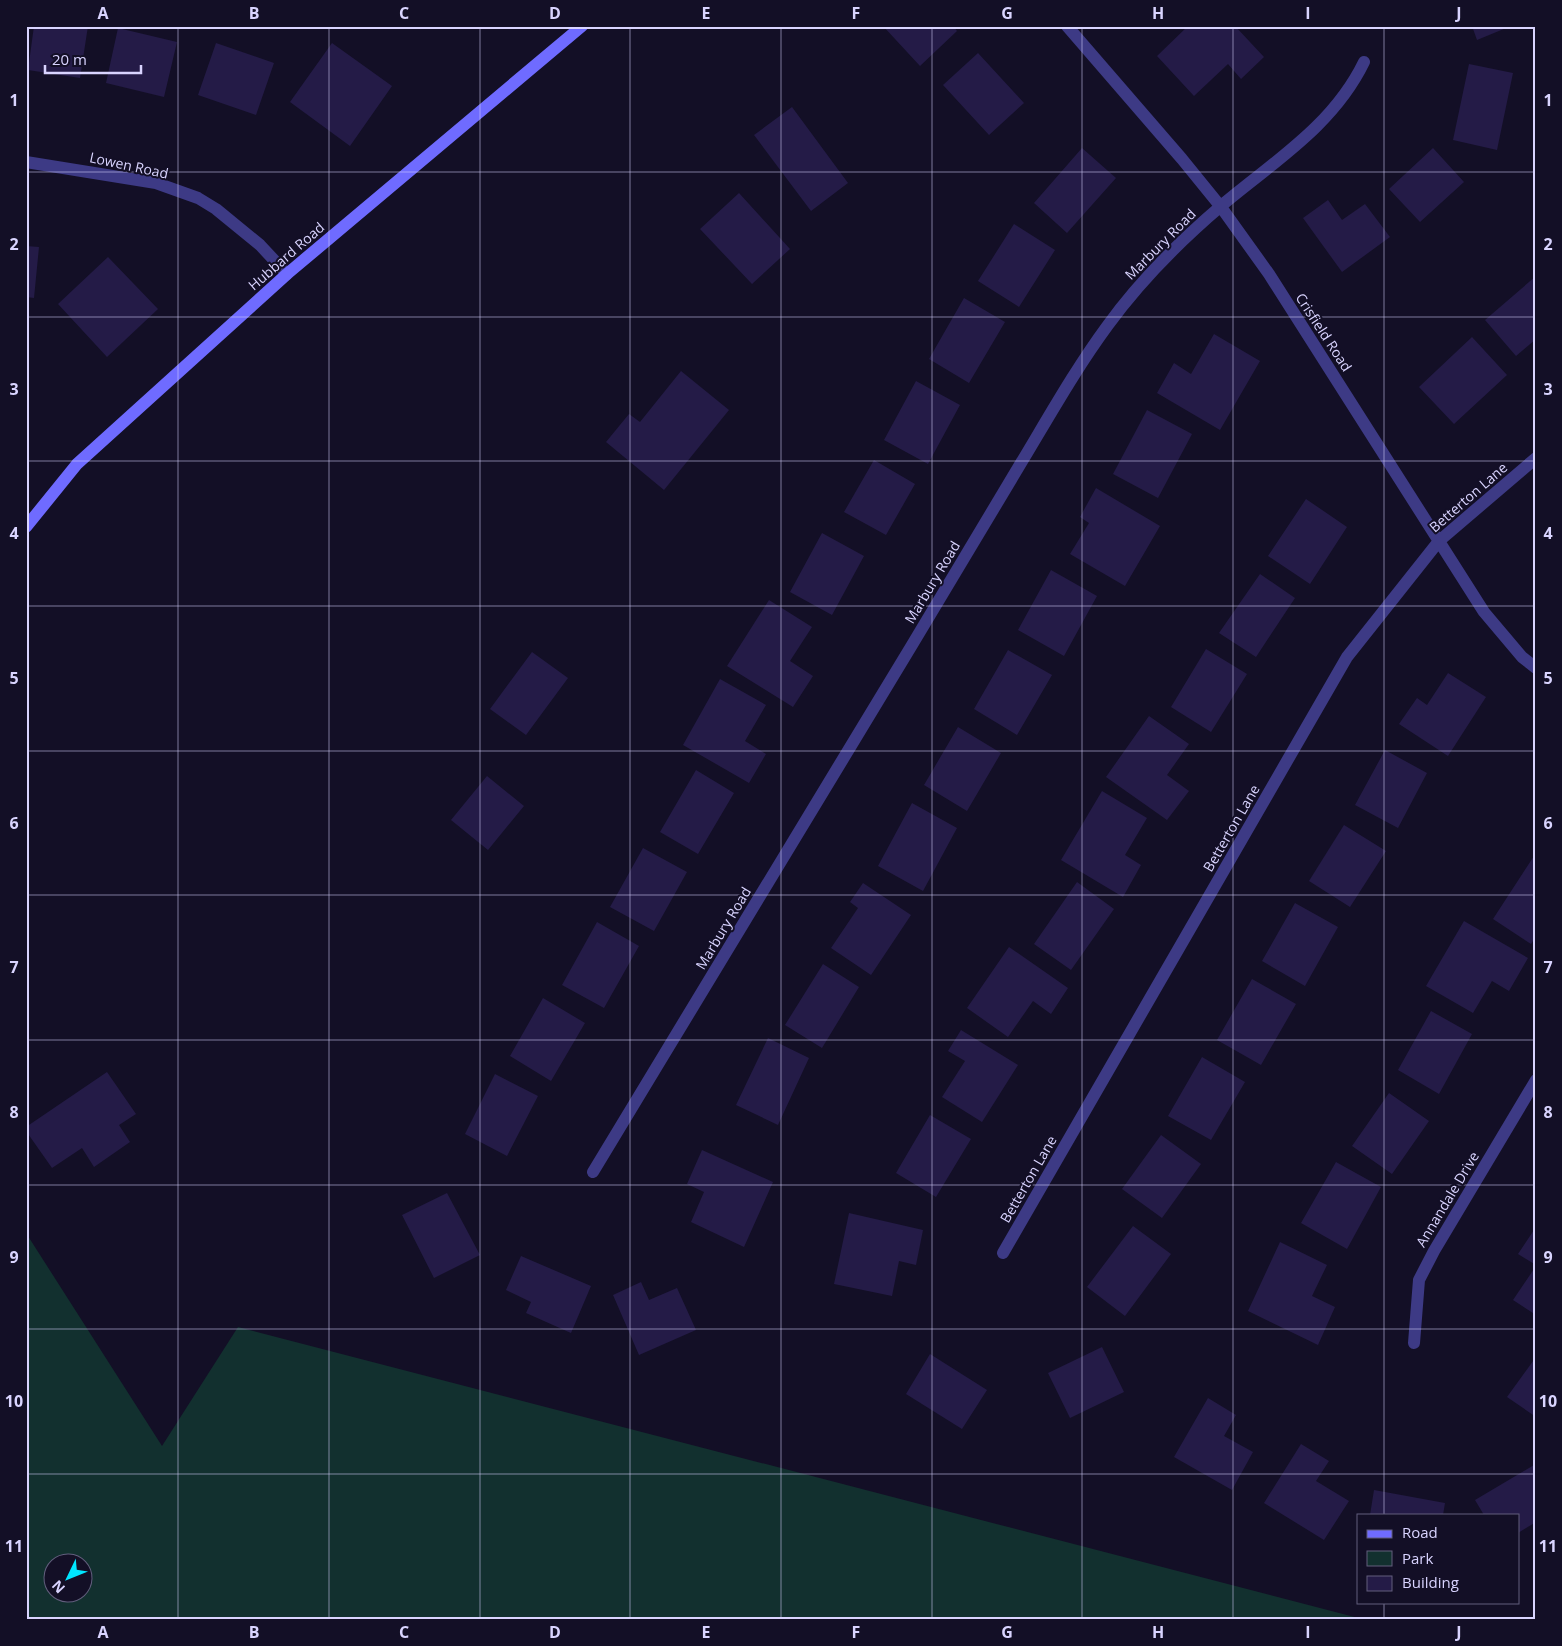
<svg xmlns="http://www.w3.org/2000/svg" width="1562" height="1646" viewBox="0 0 1562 1646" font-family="'Open Sans',sans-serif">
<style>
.green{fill:#12302f;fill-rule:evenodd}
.building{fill:#241b47}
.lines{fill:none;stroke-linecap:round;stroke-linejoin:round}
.street{stroke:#3d3a85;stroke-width:12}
.secondary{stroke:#6f6bff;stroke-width:12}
.grid{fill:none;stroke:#d9d4ff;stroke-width:1;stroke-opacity:0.55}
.labels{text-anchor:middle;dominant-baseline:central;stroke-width:4;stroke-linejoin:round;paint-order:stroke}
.street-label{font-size:14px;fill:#d9d4ff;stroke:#130f26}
.neatline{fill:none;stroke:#d9d4ff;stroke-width:2}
.grid-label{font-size:16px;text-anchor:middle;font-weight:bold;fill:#d9d4ff}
</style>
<rect width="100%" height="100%" fill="#130f26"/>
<!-- green -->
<path class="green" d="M 26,1233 L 162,1446 L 238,1327 L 1366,1620 L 26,1620 ZM 52,1564 L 82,1564 L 82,1594 L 52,1594 Z"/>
<!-- building -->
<path class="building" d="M 34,26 L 88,26 L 80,78 L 28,70 Z
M 883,26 L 953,26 L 957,31 L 920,66 Z
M 1188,26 L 1235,26 L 1264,57 L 1241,79 L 1228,64 L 1194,96 L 1157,56 Z
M 1472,26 L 1511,26 L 1477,40 Z
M 118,28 L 177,42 L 164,97 L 106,83 Z
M 216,43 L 274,63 L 256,115 L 198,95 Z
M 332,43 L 392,86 L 350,146 L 290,102 Z
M 978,53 L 1024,103 L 989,135 L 943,85 Z
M 1469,64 L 1513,73 L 1497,150 L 1453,140 Z
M 792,107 L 848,183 L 811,211 L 754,135 Z
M 1082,148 L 1116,178 L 1067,233 L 1034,203 Z
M 1433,148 L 1464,182 L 1420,222 L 1389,189 Z
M 739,193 L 790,249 L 752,284 L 700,229 Z
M 1328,200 L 1342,220 L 1365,204 L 1390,237 L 1342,272 L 1303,218 Z
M 1014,224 L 1055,250 L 1019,307 L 978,281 Z
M 26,246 L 39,247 L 34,298 L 26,297 Z
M 108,257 L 158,309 L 107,357 L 58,304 Z
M 1536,276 L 1536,339 L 1516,356 L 1485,320 Z
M 964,298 L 1005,322 L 969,383 L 929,359 Z
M 1214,334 L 1260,361 L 1220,430 L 1157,393 L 1174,363 L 1191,374 Z
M 1472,337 L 1507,375 L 1454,424 L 1419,387 Z
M 681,371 L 729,410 L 664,490 L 606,442 L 629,414 L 640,422 Z
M 916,381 L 960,405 L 928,464 L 884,440 Z
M 1147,410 L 1192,434 L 1158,498 L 1113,474 Z
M 874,460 L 915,484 L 886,535 L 844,512 Z
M 1096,488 L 1160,526 L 1125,586 L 1070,554 L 1089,523 L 1080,517 Z
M 1306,499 L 1347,527 L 1310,584 L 1268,556 Z
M 822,533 L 864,556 L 832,615 L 790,592 Z
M 1051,570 L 1097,596 L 1064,656 L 1018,630 Z
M 1260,574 L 1295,598 L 1256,657 L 1219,633 Z
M 769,600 L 812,627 L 790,661 L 813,676 L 793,707 L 727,666 Z
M 1206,649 L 1247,674 L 1211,732 L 1171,707 Z
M 1008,650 L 1052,675 L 1017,735 L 974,709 Z
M 532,652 L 568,678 L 526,735 L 490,709 Z
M 1448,673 L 1486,697 L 1448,756 L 1399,724 L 1417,698 L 1427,705 Z
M 720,679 L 766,705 L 745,741 L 766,754 L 749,783 L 683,745 Z
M 1149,716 L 1189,744 L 1167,775 L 1189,791 L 1167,820 L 1106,777 Z
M 958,727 L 1001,753 L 967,811 L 924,785 Z
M 1385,750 L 1427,773 L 1398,828 L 1355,805 Z
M 696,770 L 734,793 L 698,854 L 660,832 Z
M 487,776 L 524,806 L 488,850 L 451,820 Z
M 1102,791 L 1147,818 L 1125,855 L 1141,865 L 1123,897 L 1061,860 Z
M 912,803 L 957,828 L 923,891 L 878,866 Z
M 1344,825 L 1386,851 L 1350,907 L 1309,881 Z
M 643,848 L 687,872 L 654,931 L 610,907 Z
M 1534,856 L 1536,857 L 1536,936 L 1531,944 L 1493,919 Z
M 1077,882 L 1114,909 L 1071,970 L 1034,944 Z
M 863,883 L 911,915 L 871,975 L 831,948 L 858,908 L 850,902 Z
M 1295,903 L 1338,927 L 1305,986 L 1262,961 Z
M 1464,921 L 1528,958 L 1509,991 L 1492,981 L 1473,1013 L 1426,986 Z
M 597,922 L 639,946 L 604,1008 L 562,985 Z
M 1009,947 L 1068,988 L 1051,1014 L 1033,1001 L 1008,1037 L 967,1008 Z
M 823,964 L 859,987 L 822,1048 L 785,1025 Z
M 1252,979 L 1296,1004 L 1261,1065 L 1217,1040 Z
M 543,998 L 585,1023 L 551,1081 L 510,1056 Z
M 1431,1011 L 1472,1034 L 1439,1094 L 1398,1070 Z
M 961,1030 L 1018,1065 L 982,1122 L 942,1097 L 965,1061 L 948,1051 Z
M 768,1038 L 809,1058 L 778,1125 L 736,1105 Z
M 1202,1057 L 1245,1082 L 1211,1140 L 1168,1116 Z
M 107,1072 L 136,1114 L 119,1125 L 130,1142 L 94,1167 L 82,1148 L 52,1168 L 26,1131 L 26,1127 Z
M 495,1074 L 538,1096 L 507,1156 L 465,1134 Z
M 1389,1093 L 1429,1121 L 1392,1174 L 1352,1146 Z
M 930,1115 L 971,1139 L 936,1197 L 896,1173 Z
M 1161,1135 L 1201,1164 L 1162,1218 L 1122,1189 Z
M 702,1150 L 773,1182 L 744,1247 L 691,1222 L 704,1192 L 687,1184 Z
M 1336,1162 L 1381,1187 L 1347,1249 L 1301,1223 Z
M 447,1193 L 480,1255 L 434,1278 L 402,1215 Z
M 849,1213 L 923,1230 L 916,1265 L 899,1261 L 892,1296 L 834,1284 Z
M 1133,1226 L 1171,1254 L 1125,1316 L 1087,1287 Z
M 1536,1227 L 1536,1265 L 1518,1254 Z
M 1280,1242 L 1327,1265 L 1312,1296 L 1335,1307 L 1318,1345 L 1248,1311 Z
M 521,1256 L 591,1286 L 571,1333 L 526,1313 L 531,1302 L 506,1290 Z
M 1536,1266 L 1536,1315 L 1513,1300 Z
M 641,1282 L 649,1300 L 677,1288 L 696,1330 L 639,1355 L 613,1295 Z
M 1102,1347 L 1124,1392 L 1070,1418 L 1048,1373 Z
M 930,1354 L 987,1390 L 962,1429 L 906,1394 Z
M 1536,1357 L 1536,1417 L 1507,1397 Z
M 1208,1398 L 1236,1415 L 1224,1436 L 1253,1452 L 1232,1490 L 1174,1457 Z
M 1301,1444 L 1329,1461 L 1316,1481 L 1349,1501 L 1324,1540 L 1264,1503 Z
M 1534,1465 L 1536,1468 L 1536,1522 L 1518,1533 L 1518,1515 L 1484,1515 L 1475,1500 Z
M 1374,1490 L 1445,1503 L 1443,1515 L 1370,1515 Z"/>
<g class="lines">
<!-- street -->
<path class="street" d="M 1067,26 L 1182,159 L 1221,207 L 1269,274 L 1484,612 L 1522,657 L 1536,668
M 26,162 L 156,183 L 198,198 L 216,209 L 260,245 L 287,274
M 593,1172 C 699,996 807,821 912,645 C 949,583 987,520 1024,458 C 1051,413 1077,367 1108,325 C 1140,281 1180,241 1221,206 C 1273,162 1333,126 1364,62
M 1003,1253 L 1347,657 L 1439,541 L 1536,458
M 1414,1343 L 1419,1280 L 1434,1251 L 1536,1080"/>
<!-- secondary -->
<path class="secondary" d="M 26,527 L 77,464 L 287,274 L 582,26"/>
</g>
<!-- grid -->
<path class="grid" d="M 178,26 L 178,1620M 329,26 L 329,1620M 480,26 L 480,1620M 630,26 L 630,1620M 781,26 L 781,1620M 932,26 L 932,1620M 1082,26 L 1082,1620M 1233,26 L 1233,1620M 1384,26 L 1384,1515M 26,172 L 1536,172M 26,317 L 1536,317M 26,461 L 1536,461M 26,606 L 1536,606M 26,751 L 1536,751M 26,895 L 1536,895M 26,1040 L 1536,1040M 26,1185 L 1536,1185M 26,1329 L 1536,1329M 26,1474 L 1536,1474M 1384,1602 L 1384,1620"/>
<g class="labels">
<!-- street labels -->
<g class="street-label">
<text transform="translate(129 165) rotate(12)">Lowen Road</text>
<text transform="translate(1160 244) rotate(-45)">Marbury Road</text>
<text transform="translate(286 256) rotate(-41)">Hubbard Road</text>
<text transform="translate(1324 332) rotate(57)">Crisfield Road</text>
<text transform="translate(1468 497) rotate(-41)">Betterton Lane</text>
<text transform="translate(932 582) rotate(-59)">Marbury Road</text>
<text transform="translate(1231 828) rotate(-60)">Betterton Lane</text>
<text transform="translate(723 928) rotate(-59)">Marbury Road</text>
<text transform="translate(1028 1179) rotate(-60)">Betterton Lane</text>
<text transform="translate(1447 1199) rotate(-59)">Annandale Drive</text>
</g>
</g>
<!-- border -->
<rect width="1562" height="1646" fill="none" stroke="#130f26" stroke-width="55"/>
<!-- legend -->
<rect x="1357" y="1514" width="162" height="90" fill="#130f26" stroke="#625e7d"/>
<rect x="1367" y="1530" width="25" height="8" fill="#6f6bff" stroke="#625e7d"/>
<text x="1402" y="1538" font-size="15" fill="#d9d4ff">Road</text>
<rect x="1367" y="1551" width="25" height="15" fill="#12302f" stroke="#625e7d"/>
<text x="1402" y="1564" font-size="15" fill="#d9d4ff">Park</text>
<rect x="1367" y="1576" width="25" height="15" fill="#241b47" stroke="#625e7d"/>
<text x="1402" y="1588" font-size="15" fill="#d9d4ff">Building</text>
<!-- north arrow -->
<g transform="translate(68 1578) rotate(227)"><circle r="24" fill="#130f26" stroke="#625e7d"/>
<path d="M0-4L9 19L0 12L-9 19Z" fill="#00e5ff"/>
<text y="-8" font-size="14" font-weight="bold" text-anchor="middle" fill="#d9d4ff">N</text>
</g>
<!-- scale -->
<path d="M45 65v8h96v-8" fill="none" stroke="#d9d4ff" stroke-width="2.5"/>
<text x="52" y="65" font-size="15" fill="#d9d4ff" stroke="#130f26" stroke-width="4" paint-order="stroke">20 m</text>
<rect x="28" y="28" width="1506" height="1590" class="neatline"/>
<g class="grid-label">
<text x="103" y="19">A</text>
<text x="254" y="19">B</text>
<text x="404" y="19">C</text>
<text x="555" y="19">D</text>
<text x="706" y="19">E</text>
<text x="856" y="19">F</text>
<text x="1007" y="19">G</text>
<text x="1158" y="19">H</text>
<text x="1308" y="19">I</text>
<text x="1459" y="19">J</text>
<text x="14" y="106">1</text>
<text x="1548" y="106">1</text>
<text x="14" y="250">2</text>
<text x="1548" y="250">2</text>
<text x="14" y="395">3</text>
<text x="1548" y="395">3</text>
<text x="14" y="539">4</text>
<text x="1548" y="539">4</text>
<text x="14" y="684">5</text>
<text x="1548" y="684">5</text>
<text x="14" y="829">6</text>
<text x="1548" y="829">6</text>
<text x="14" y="973">7</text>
<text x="1548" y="973">7</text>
<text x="14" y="1118">8</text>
<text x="1548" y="1118">8</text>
<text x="14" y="1263">9</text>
<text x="1548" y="1263">9</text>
<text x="14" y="1407">10</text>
<text x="1548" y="1407">10</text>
<text x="14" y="1552">11</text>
<text x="1548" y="1552">11</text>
<text x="103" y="1638">A</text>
<text x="254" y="1638">B</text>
<text x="404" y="1638">C</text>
<text x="555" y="1638">D</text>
<text x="706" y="1638">E</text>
<text x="856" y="1638">F</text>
<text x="1007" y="1638">G</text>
<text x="1158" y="1638">H</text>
<text x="1308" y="1638">I</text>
<text x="1459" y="1638">J</text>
</g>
</svg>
